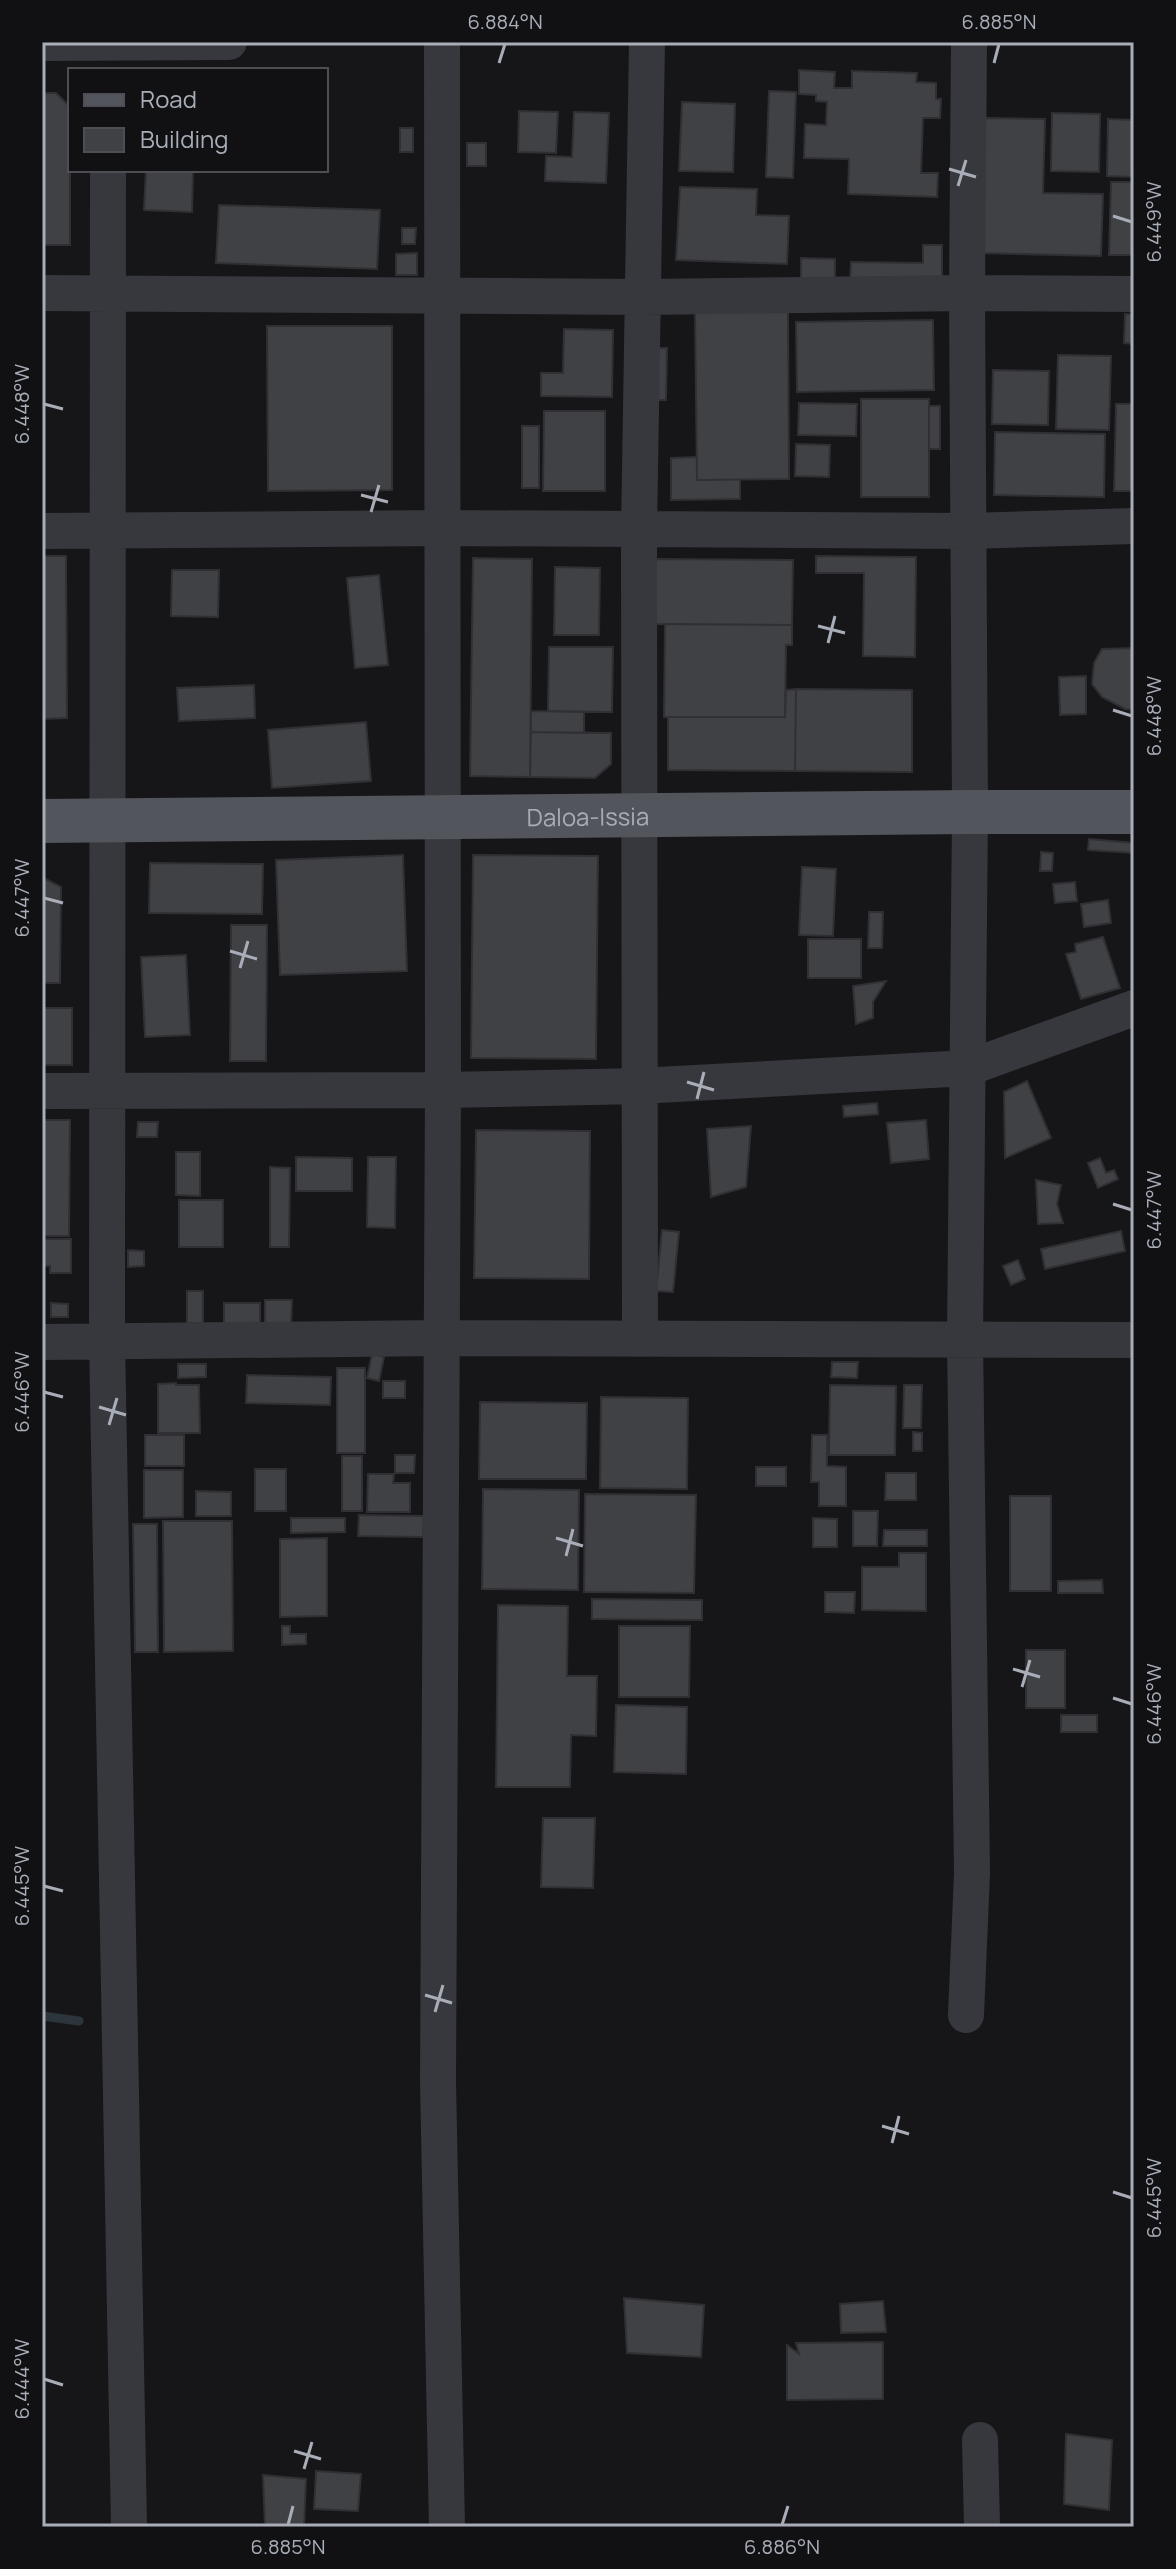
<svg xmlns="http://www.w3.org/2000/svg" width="1176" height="2569" viewBox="0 0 1176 2569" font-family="Manrope,sans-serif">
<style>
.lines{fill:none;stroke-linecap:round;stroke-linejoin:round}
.stream{stroke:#2c353c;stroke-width:9}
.building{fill:#404145;stroke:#303034;stroke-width:2}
.minor{stroke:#37383d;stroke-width:36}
.major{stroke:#53555c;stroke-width:44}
.ticks{fill:none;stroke:#a8adb8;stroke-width:3}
.labels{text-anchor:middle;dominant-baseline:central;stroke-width:6;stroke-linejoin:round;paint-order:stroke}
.street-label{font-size:24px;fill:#a8adb8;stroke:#111113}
.neatline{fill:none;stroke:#a8adb8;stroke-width:3}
.ticks-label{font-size:20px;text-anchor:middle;fill:#a8adb8}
</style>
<rect width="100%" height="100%" fill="#161618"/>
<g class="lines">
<!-- stream -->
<path class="stream" d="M 42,2016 L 79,2021"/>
</g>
<!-- building -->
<path class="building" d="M 799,70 L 835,72 L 834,88 L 852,88 L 852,71 L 917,73 L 916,82 L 936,83 L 936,99 L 941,99 L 940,118 L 923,118 L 921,173 L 938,173 L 937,197 L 848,194 L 849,159 L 804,158 L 805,124 L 826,125 L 827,102 L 816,101 L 816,95 L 799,94 Z
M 769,91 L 796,92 L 793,178 L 766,177 Z
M 42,93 L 56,93 L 70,107 L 70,245 L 42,245 Z
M 682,102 L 735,104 L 733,172 L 679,171 Z
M 519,111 L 558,112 L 556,153 L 518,152 Z
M 574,112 L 609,113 L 606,183 L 545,181 L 546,156 L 572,157 Z
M 1052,113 L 1100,114 L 1099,172 L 1051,171 Z
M 985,118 L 1045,119 L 1043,193 L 1103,194 L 1101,256 L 981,253 Z
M 1108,119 L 1134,120 L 1134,177 L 1107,176 Z
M 400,128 L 413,128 L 413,152 L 400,152 Z
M 467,143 L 486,143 L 486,166 L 467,166 Z
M 146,170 L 193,170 L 192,212 L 144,210 Z
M 1111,182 L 1134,182 L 1134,255 L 1109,255 Z
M 680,187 L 757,189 L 756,215 L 789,216 L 787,264 L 676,260 Z
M 219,205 L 380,210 L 377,269 L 216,263 Z
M 402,228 L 416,228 L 415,244 L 402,244 Z
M 923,245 L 942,245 L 942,284 L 850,284 L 851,262 L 923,263 Z
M 417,253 L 417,275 L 396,275 L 396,254 Z
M 801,258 L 835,259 L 835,281 L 801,281 Z
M 788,311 L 789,479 L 697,480 L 695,312 Z
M 1125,314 L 1134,314 L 1134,344 L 1124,343 Z
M 933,320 L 934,390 L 797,392 L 796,322 Z
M 267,326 L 392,326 L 392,490 L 268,491 Z
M 564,329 L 613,330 L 612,397 L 541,396 L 541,373 L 563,373 Z
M 657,348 L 667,348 L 666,400 L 655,400 Z
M 1058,355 L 1111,356 L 1109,430 L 1056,429 Z
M 993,370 L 1049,371 L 1048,425 L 992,424 Z
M 861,399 L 929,399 L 929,497 L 861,497 Z
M 799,403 L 857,404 L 856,436 L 798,435 Z
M 1116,404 L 1134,404 L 1134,491 L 1114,491 Z
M 929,406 L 940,406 L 940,449 L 929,449 Z
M 544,411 L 605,411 L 605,491 L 543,491 Z
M 522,426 L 539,426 L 539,488 L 522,488 Z
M 995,432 L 1105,434 L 1104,497 L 994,495 Z
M 796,444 L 830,445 L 829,477 L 795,476 Z
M 697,457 L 697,480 L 740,480 L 740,499 L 671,500 L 671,458 Z
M 42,556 L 66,556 L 67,718 L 42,719 Z
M 816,556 L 916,557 L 915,657 L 863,656 L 864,573 L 816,573 Z
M 473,558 L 532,559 L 530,777 L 470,776 Z
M 652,559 L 793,560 L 792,625 L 651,624 Z
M 555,567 L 600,568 L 599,635 L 554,635 Z
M 172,570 L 219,570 L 218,617 L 171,616 Z
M 379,575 L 388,665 L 355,668 L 347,578 Z
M 665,624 L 792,625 L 792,645 L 786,645 L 785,717 L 664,717 Z
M 549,647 L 613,647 L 612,712 L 548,711 Z
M 1134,648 L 1134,710 L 1125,709 L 1102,697 L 1092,684 L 1094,663 L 1102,649 Z
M 1086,676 L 1086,714 L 1060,715 L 1059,677 Z
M 254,685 L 255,718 L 179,721 L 177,688 Z
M 796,689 L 912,690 L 912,772 L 795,771 Z
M 796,689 L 795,771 L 668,770 L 668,717 L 785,717 L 786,690 Z
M 531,711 L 584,712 L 584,733 L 531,732 Z
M 366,722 L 371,781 L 272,788 L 268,730 Z
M 531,732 L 611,733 L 611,764 L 595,778 L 530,777 Z
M 1089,839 L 1134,843 L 1134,853 L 1088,850 Z
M 1041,852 L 1053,853 L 1052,871 L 1040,871 Z
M 403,855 L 407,971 L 280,975 L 276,860 Z
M 473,855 L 598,856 L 596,1059 L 471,1058 Z
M 150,863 L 263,864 L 262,914 L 149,913 Z
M 802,867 L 836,869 L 833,936 L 799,935 Z
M 42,877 L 61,887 L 60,983 L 42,983 Z
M 1075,882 L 1077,901 L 1055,903 L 1053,884 Z
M 1108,900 L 1111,923 L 1084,927 L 1081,904 Z
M 869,912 L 883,912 L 882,948 L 868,948 Z
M 231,925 L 267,925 L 266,1061 L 230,1061 Z
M 1103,937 L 1120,988 L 1081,999 L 1066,954 L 1076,952 L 1075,944 Z
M 808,939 L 861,939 L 861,978 L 808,978 Z
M 186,955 L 190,1035 L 145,1037 L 141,957 Z
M 886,981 L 873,1002 L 873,1018 L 856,1024 L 853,986 Z
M 42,1008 L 72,1008 L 72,1065 L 42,1065 Z
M 1027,1081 L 1051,1138 L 1005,1158 L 1004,1092 Z
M 877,1103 L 878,1114 L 844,1117 L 843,1106 Z
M 42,1120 L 70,1120 L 69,1236 L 42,1236 Z
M 926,1120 L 929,1159 L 891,1163 L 887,1123 Z
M 138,1122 L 158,1122 L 157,1137 L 137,1137 Z
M 751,1126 L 746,1187 L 711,1197 L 707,1129 Z
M 476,1130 L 590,1131 L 589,1279 L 474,1278 Z
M 176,1152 L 200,1152 L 200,1196 L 176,1195 Z
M 296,1157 L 352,1158 L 352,1191 L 296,1191 Z
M 368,1157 L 396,1157 L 395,1228 L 367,1227 Z
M 1100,1158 L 1106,1173 L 1114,1170 L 1118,1179 L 1098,1188 L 1088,1163 Z
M 270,1167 L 290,1168 L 289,1247 L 270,1247 Z
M 1036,1180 L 1061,1185 L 1057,1204 L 1063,1223 L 1038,1224 Z
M 179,1200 L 223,1200 L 223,1247 L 179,1247 Z
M 662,1230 L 679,1232 L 673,1292 L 656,1291 Z
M 1121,1231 L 1125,1251 L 1045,1269 L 1041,1249 Z
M 42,1239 L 71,1239 L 71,1273 L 50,1273 L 50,1266 L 42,1266 Z
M 128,1250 L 144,1251 L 144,1266 L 128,1267 Z
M 1018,1260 L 1025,1279 L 1011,1285 L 1003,1266 Z
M 187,1291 L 203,1291 L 203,1323 L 187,1323 Z
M 265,1300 L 292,1300 L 291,1326 L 265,1326 Z
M 51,1303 L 68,1304 L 68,1317 L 51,1317 Z
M 224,1303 L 260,1303 L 260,1324 L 224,1323 Z
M 372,1354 L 384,1357 L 379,1381 L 367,1378 Z
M 832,1362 L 858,1362 L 857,1378 L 831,1377 Z
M 178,1364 L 206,1364 L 206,1377 L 178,1378 Z
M 337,1368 L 365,1368 L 365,1453 L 337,1453 Z
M 247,1375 L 331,1377 L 330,1405 L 246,1403 Z
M 383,1381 L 405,1381 L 405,1398 L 383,1398 Z
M 176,1383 L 176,1385 L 199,1385 L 200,1433 L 158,1433 L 158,1384 Z
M 830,1385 L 896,1386 L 895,1455 L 829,1455 Z
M 904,1385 L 922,1385 L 921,1428 L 903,1428 Z
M 601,1397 L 688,1398 L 687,1489 L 600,1488 Z
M 480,1402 L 587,1403 L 586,1479 L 479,1479 Z
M 913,1432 L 922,1433 L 922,1451 L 913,1451 Z
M 145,1435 L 184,1435 L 184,1466 L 145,1466 Z
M 812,1435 L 827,1435 L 827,1466 L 846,1467 L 846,1506 L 819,1506 L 819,1482 L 811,1482 Z
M 395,1455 L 415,1455 L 414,1473 L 395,1473 Z
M 342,1456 L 362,1456 L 362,1511 L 342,1511 Z
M 756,1467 L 786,1467 L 786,1486 L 756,1486 Z
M 255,1469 L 286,1469 L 286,1511 L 255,1511 Z
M 144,1470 L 183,1470 L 183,1517 L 144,1518 Z
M 886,1473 L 916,1473 L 916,1500 L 885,1500 Z
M 368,1474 L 394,1474 L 393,1483 L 410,1483 L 410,1512 L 367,1512 Z
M 483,1489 L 579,1490 L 578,1590 L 482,1589 Z
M 196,1491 L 231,1492 L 231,1516 L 196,1516 Z
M 585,1494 L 696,1495 L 694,1593 L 584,1592 Z
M 1010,1496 L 1051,1496 L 1051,1591 L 1010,1591 Z
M 853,1511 L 878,1511 L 877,1546 L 853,1546 Z
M 359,1515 L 424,1516 L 423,1537 L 358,1536 Z
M 291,1518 L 345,1518 L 345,1532 L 291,1533 Z
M 813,1518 L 837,1519 L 837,1547 L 813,1547 Z
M 163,1521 L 232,1521 L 233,1651 L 164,1652 Z
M 133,1524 L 157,1524 L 158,1652 L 135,1652 Z
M 884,1530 L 927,1530 L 927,1546 L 883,1546 Z
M 327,1538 L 327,1616 L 280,1617 L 280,1539 Z
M 899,1553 L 926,1553 L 926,1611 L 862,1610 L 862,1567 L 899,1567 Z
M 1102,1580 L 1103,1593 L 1058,1593 L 1058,1581 Z
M 825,1592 L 855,1592 L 854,1613 L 825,1612 Z
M 592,1599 L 702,1600 L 702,1620 L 592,1619 Z
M 498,1605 L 568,1606 L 567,1676 L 597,1676 L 596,1736 L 571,1735 L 570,1787 L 496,1787 Z
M 282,1626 L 290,1626 L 290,1634 L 306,1634 L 306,1644 L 282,1645 Z
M 619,1626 L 690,1626 L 689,1697 L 619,1697 Z
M 1026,1650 L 1065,1650 L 1065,1708 L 1026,1708 Z
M 616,1705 L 687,1707 L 686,1774 L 614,1772 Z
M 1061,1715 L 1097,1715 L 1097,1732 L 1061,1732 Z
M 543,1818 L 595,1818 L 593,1888 L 541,1887 Z
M 624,2298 L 704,2305 L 701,2357 L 627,2353 Z
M 883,2301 L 886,2332 L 841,2333 L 840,2304 Z
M 883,2342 L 883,2399 L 787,2400 L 787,2345 L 799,2354 L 796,2343 Z
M 1066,2434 L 1112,2440 L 1109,2510 L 1064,2504 Z
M 316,2471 L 361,2474 L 358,2511 L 314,2509 Z
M 263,2475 L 306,2479 L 304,2527 L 265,2527 Z"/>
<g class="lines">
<!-- minor -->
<path class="minor" d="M 442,42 L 443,1090 L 438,2082 L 447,2527
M 42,43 L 229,42
M 108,170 L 107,1340 L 129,2527
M 42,293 L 643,297 L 967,293 L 1134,294
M 42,531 L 444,528 L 968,531 L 1134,526
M 42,1091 L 443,1090 L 639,1086 L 968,1068 L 1134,1008
M 640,1339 L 639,531 L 647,42
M 42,1342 L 442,1338 L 1134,1340
M 966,2015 L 972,1873 L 965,1339 L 970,812 L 967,293 L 969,42
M 980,2440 L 982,2527"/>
<!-- major -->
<path class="major" id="s1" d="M 42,821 L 970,812 L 1134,812"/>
</g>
<!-- ticks -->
<path class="ticks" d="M 499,63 L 505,44M 994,63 L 999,44M 949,169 L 976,177M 958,186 L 966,160M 1113,216 L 1132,222M 44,404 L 63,409M 361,495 L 388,502M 371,512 L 379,485M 818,626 L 845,633M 828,643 L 835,616M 1113,710 L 1132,716M 44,898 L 63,903M 230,951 L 257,959M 240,968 L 248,941M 687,1082 L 714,1090M 697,1099 L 704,1072M 1113,1204 L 1132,1210M 44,1392 L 63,1397M 99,1407 L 126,1415M 109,1425 L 117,1398M 556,1538 L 583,1546M 566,1556 L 573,1529M 1013,1669 L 1040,1677M 1022,1687 L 1030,1660M 1113,1698 L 1132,1704M 44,1886 L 63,1891M 425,1995 L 452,2003M 435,2012 L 443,1985M 882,2126 L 909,2134M 892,2143 L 899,2116M 1113,2192 L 1132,2198M 44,2379 L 63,2385M 294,2451 L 321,2459M 304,2469 L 312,2442M 288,2525 L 293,2506M 782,2525 L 788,2506"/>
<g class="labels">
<!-- street labels -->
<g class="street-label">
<text stroke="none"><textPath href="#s1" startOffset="546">Daloa-Issia</textPath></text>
</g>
</g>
<!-- border -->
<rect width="1176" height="2569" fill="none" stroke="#111113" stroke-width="88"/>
<!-- legend -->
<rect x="68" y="68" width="260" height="104" fill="#111113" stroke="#4d4f55" stroke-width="2"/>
<rect x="84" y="94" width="40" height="12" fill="#53555c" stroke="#4d4f55" stroke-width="2"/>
<text x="140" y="108" font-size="24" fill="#a8adb8">Road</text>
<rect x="84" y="128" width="40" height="24" fill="#404145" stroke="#4d4f55" stroke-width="2"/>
<text x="140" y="148" font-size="24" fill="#a8adb8">Building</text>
<rect x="44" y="44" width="1088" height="2481" class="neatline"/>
<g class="ticks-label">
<text x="505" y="29">6.884°N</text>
<text x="999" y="29">6.885°N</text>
<text transform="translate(1154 222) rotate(-90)" y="7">6.449°W</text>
<text transform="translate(22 404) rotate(-90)" y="7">6.448°W</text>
<text transform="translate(1154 716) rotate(-90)" y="7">6.448°W</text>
<text transform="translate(22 898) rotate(-90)" y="7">6.447°W</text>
<text transform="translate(1154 1210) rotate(-90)" y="7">6.447°W</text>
<text transform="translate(22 1392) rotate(-90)" y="7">6.446°W</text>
<text transform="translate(1154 1704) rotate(-90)" y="7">6.446°W</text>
<text transform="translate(22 1886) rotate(-90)" y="7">6.445°W</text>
<text transform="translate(1154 2198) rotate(-90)" y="7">6.445°W</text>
<text transform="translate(22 2379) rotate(-90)" y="7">6.444°W</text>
<text x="288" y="2554">6.885°N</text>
<text x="782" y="2554">6.886°N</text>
</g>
</svg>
